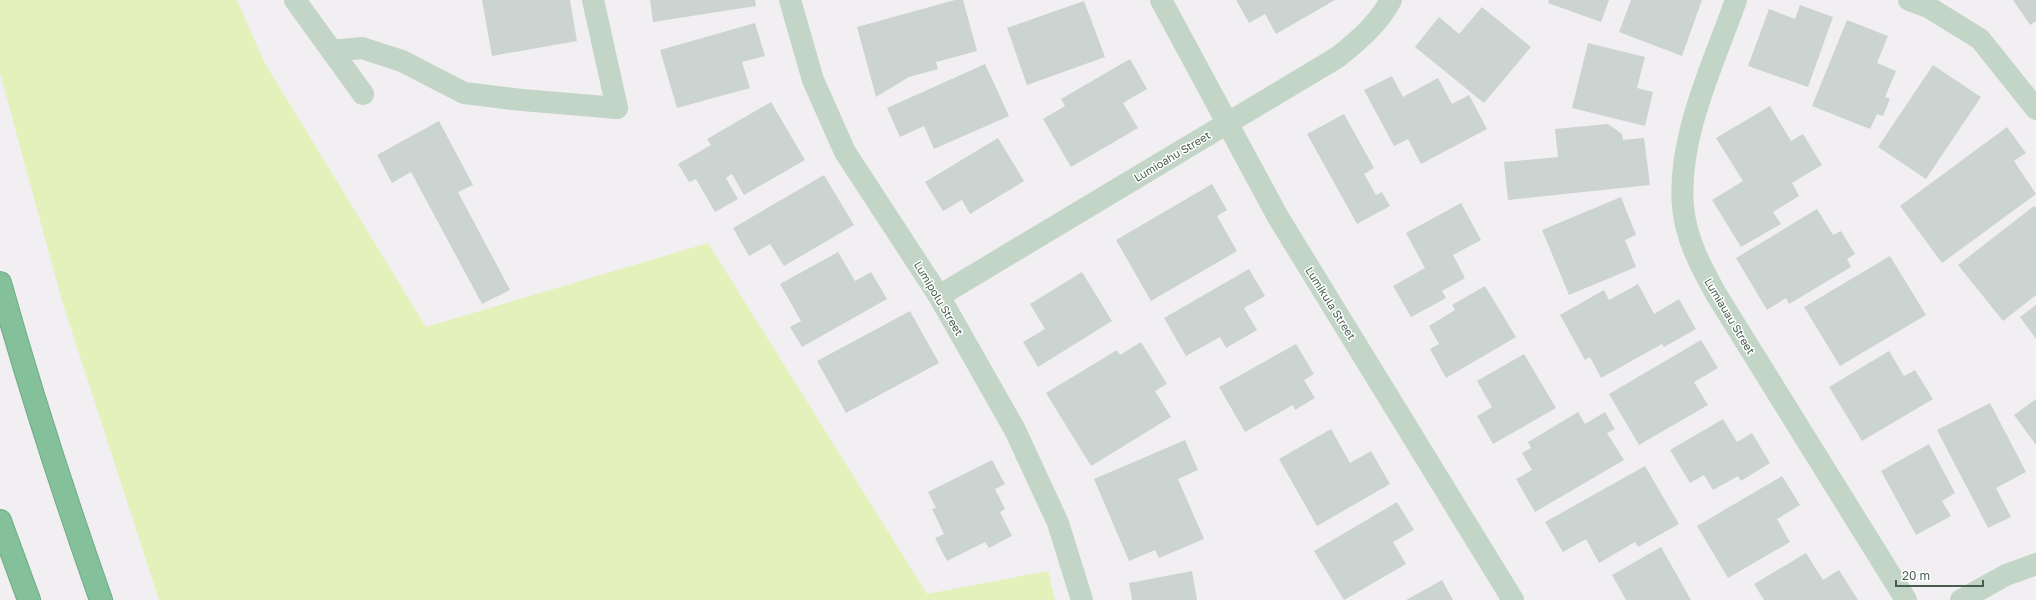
<svg xmlns="http://www.w3.org/2000/svg" width="2036" height="600" viewBox="0 0 2036 600" font-family="'Golos Text',sans-serif">
<style>
.green{fill:#e4f1bb}
.building{fill:#cbd4d1}
.lines{fill:none;stroke-linecap:round;stroke-linejoin:round}
.highway-casing{stroke:#6fac86;stroke-width:24}
.minor{stroke:#c2d5c7;stroke-width:22}
.highway{stroke:#84c09a;stroke-width:22}
.labels{text-anchor:middle;dominant-baseline:central;stroke-width:3;stroke-linejoin:round;paint-order:stroke}
.street-label{font-size:11px;fill:#465d4e;stroke:#fff}
</style>
<rect width="100%" height="100%" fill="#f1eff2"/>
<!-- green -->
<path class="green" d="M 0,0 L 237,0 L 264,62 L 426,327 L 708,243 L 927,594 L 1048,571 L 1055,600 L 159,600 L 62,301 L 0,73 Z"/>
<!-- building -->
<path class="building" d="M 482,0 L 570,0 L 577,41 L 492,56 Z
M 650,0 L 755,0 L 756,6 L 653,22 Z
M 955,0 L 963,0 L 977,51 L 936,62 L 938,69 L 909,77 L 876,97 L 857,27 Z
M 1236,0 L 1335,0 L 1276,34 L 1265,14 L 1249,23 Z
M 1549,0 L 1609,0 L 1601,22 L 1548,3 Z
M 1631,0 L 1702,0 L 1682,56 L 1619,32 Z
M 2013,0 L 2036,0 L 2036,21 L 2030,25 Z
M 1084,1 L 1105,57 L 1027,85 L 1007,28 Z
M 1800,5 L 1833,17 L 1808,87 L 1748,66 L 1769,9 L 1795,19 Z
M 1482,7 L 1531,47 L 1484,103 L 1415,47 L 1439,17 L 1459,34 Z
M 1847,20 L 1888,36 L 1877,63 L 1896,71 L 1885,97 L 1890,99 L 1883,116 L 1877,114 L 1870,129 L 1812,106 Z
M 755,23 L 765,56 L 742,62 L 750,88 L 677,108 L 660,50 Z
M 1588,43 L 1645,57 L 1637,88 L 1653,92 L 1645,126 L 1572,108 Z
M 1130,59 L 1147,89 L 1123,103 L 1138,128 L 1071,167 L 1043,119 L 1065,106 L 1061,99 Z
M 985,64 L 1009,116 L 934,149 L 924,126 L 900,137 L 887,108 Z
M 1933,65 L 1981,97 L 1926,179 L 1878,147 Z
M 1392,76 L 1403,97 L 1438,78 L 1452,104 L 1469,95 L 1487,129 L 1421,164 L 1408,139 L 1394,146 L 1364,90 Z
M 771,102 L 805,160 L 744,195 L 732,174 L 726,178 L 738,199 L 715,212 L 696,179 L 689,182 L 678,164 L 711,145 L 707,139 Z
M 1770,106 L 1791,141 L 1803,134 L 1822,165 L 1792,183 L 1799,196 L 1773,212 L 1781,224 L 1741,247 L 1712,200 L 1743,181 L 1716,138 Z
M 1344,114 L 1374,168 L 1364,174 L 1376,195 L 1382,192 L 1390,206 L 1357,224 L 1307,134 Z
M 439,121 L 473,185 L 458,192 L 510,290 L 482,304 L 411,172 L 392,183 L 377,155 Z
M 1608,124 L 1622,134 L 1623,140 L 1644,138 L 1650,185 L 1508,200 L 1504,162 L 1558,157 L 1555,129 Z
M 2007,127 L 2026,153 L 2014,161 L 2036,194 L 1942,263 L 1900,206 Z
M 998,138 L 1024,181 L 970,214 L 962,200 L 943,211 L 925,182 Z
M 824,175 L 854,225 L 784,266 L 770,244 L 749,256 L 733,228 Z
M 1212,184 L 1227,210 L 1217,216 L 1237,251 L 1151,301 L 1116,240 Z
M 1621,197 L 1636,235 L 1625,240 L 1636,267 L 1569,295 L 1542,230 Z
M 1461,203 L 1481,240 L 1453,255 L 1465,278 L 1442,291 L 1446,298 L 1411,317 L 1393,286 L 1425,268 L 1406,233 Z
M 2034,206 L 2036,208 L 2036,295 L 2003,321 L 1958,265 Z
M 1817,209 L 1833,235 L 1841,231 L 1855,254 L 1847,259 L 1851,267 L 1789,304 L 1786,298 L 1767,310 L 1736,258 Z
M 838,252 L 855,281 L 871,272 L 887,299 L 802,347 L 790,327 L 801,321 L 780,284 Z
M 1890,256 L 1926,315 L 1840,366 L 1804,307 Z
M 1249,269 L 1265,296 L 1244,308 L 1257,330 L 1226,348 L 1220,337 L 1186,356 L 1164,318 Z
M 1082,272 L 1112,321 L 1038,367 L 1023,342 L 1045,329 L 1030,304 Z
M 1638,284 L 1654,314 L 1679,299 L 1696,329 L 1664,347 L 1662,344 L 1601,378 L 1590,357 L 1585,360 L 1560,315 L 1604,290 L 1609,300 Z
M 1485,286 L 1516,337 L 1446,378 L 1430,349 L 1439,344 L 1429,326 L 1455,310 L 1452,305 Z
M 2036,305 L 2036,339 L 2020,317 Z
M 910,311 L 939,363 L 846,413 L 817,361 Z
M 1701,340 L 1718,368 L 1694,382 L 1708,405 L 1639,445 L 1609,394 Z
M 1141,342 L 1167,384 L 1155,391 L 1171,417 L 1091,466 L 1046,393 L 1117,350 L 1120,355 Z
M 1296,344 L 1314,374 L 1304,380 L 1315,398 L 1295,410 L 1293,405 L 1245,432 L 1219,387 Z
M 1889,351 L 1904,376 L 1915,370 L 1933,399 L 1862,441 L 1829,387 Z
M 1524,354 L 1556,408 L 1493,444 L 1477,416 L 1492,407 L 1477,381 Z
M 2036,399 L 2036,445 L 2014,415 Z
M 1990,403 L 2026,472 L 1996,488 L 2011,517 L 1988,528 L 1937,430 Z
M 1578,412 L 1585,424 L 1605,412 L 1615,429 L 1607,433 L 1624,460 L 1535,512 L 1516,479 L 1532,470 L 1522,453 L 1531,448 L 1528,442 Z
M 1723,419 L 1737,442 L 1752,433 L 1770,463 L 1741,481 L 1738,476 L 1713,490 L 1704,475 L 1690,483 L 1670,450 Z
M 1331,429 L 1350,463 L 1371,451 L 1390,484 L 1317,526 L 1279,459 Z
M 1185,440 L 1198,470 L 1178,479 L 1204,539 L 1159,558 L 1155,550 L 1129,561 L 1094,479 Z
M 1929,444 L 1955,493 L 1942,501 L 1951,516 L 1916,535 L 1881,471 Z
M 992,460 L 1005,484 L 995,489 L 1005,509 L 1000,512 L 1012,536 L 989,548 L 985,542 L 947,561 L 935,538 L 944,534 L 932,509 L 936,508 L 928,492 Z
M 1645,466 L 1679,524 L 1638,547 L 1635,542 L 1599,563 L 1586,539 L 1563,552 L 1545,522 Z
M 1782,476 L 1800,505 L 1777,519 L 1790,542 L 1728,578 L 1697,526 Z
M 1397,502 L 1414,530 L 1393,542 L 1406,564 L 1344,600 L 1314,551 Z
M 1661,547 L 1691,600 L 1626,600 L 1612,575 Z
M 1806,553 L 1823,580 L 1839,570 L 1858,600 L 1764,600 L 1754,584 Z
M 1192,571 L 1197,600 L 1132,600 L 1129,583 Z
M 1442,580 L 1453,600 L 1406,600 Z"/>
<g class="lines">
<!-- highway casing -->
<g class="highway-casing">
<path id="highway" d="M 0,283 C 30,390 64,495 101,600
M 0,521 L 29,600"/>
</g>
<!-- minor -->
<path class="minor" d="M 295,0 L 363,94
M 790,0 L 813,80 L 845,152 L 939,296 L 1015,430 L 1058,523 L 1082,600
M 1161,0 L 1278,217 L 1513,600
M 1736,0 C 1713,65 1677,138 1683,207 C 1686,239 1701,267 1716,294 L 1906,600
M 1909,0 L 1928,7 L 1980,39 L 2036,109
M 332,51 L 362,48 L 402,61 L 464,93 L 522,100 L 617,108 L 593,0
M 939,296 L 1338,57 C 1359,40 1378,24 1391,0
M 1961,600 L 2006,575 L 2036,564"/>
<!-- highway -->
<use href="#highway" class="highway"/>
</g>
<g class="labels">
<!-- street labels -->
<g class="street-label">
<text transform="translate(1172 156) rotate(-31)">Lumioahu Street</text>
<text transform="translate(939 298) rotate(59)">Lumipolu Street</text>
<text transform="translate(1331 303) rotate(58)">Lumikula Street</text>
<text transform="translate(1730 316) rotate(59)">Lumiauau Street</text>
</g>
</g>
<!-- scale -->
<path d="M1896 580v6h87v-6" fill="none" stroke="#465d4e" stroke-width="2"/>
<text x="1902" y="580" font-size="12" fill="#465d4e" stroke="#ffffff" stroke-width="3" paint-order="stroke">20 m</text>
</svg>
